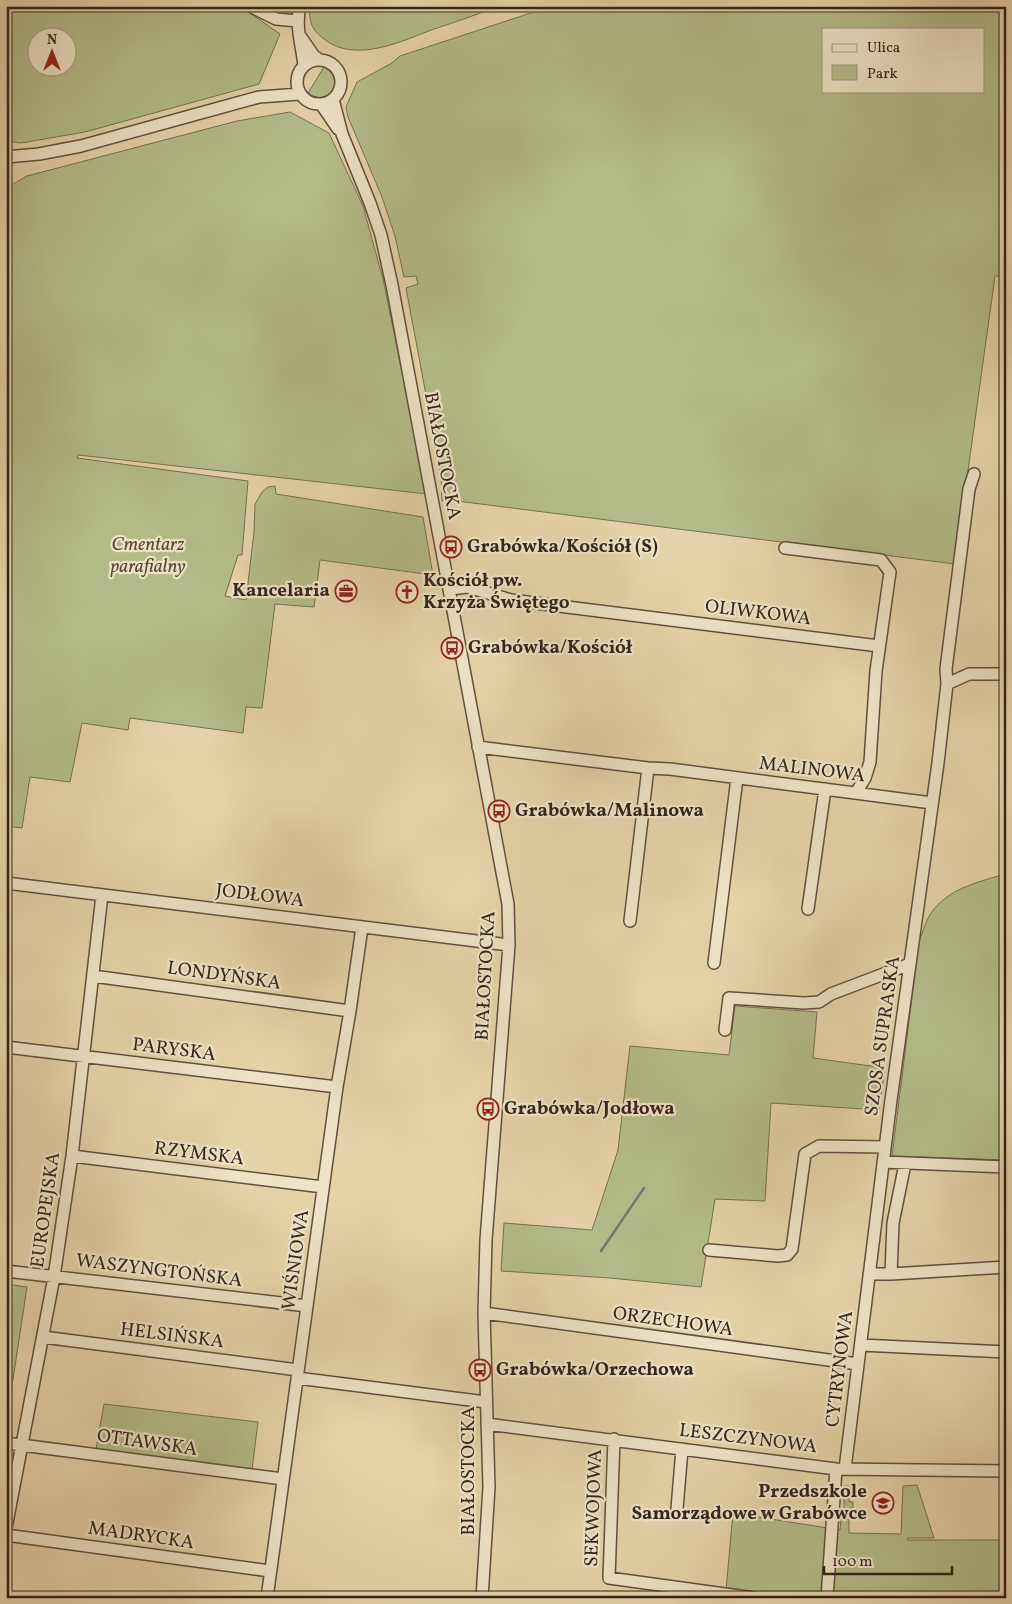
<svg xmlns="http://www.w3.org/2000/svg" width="1012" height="1604" viewBox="0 0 1012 1604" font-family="Vollkorn,serif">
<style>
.green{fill:#b3bc89;stroke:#747052;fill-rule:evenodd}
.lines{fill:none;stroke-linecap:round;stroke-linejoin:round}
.stream{stroke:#6f7c74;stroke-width:2.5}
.minor-casing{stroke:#60503f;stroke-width:14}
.minor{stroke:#efe2c7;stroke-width:11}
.labels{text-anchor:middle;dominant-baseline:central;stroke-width:4.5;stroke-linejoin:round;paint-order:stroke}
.street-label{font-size:19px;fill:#34241c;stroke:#efe2c7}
.park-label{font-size:19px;font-style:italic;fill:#544a37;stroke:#efe2c7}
.poi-label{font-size:19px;font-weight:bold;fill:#34241c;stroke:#efe2c7;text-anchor:start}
</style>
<rect width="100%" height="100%" fill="#e6d2a9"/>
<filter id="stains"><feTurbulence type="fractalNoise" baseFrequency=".004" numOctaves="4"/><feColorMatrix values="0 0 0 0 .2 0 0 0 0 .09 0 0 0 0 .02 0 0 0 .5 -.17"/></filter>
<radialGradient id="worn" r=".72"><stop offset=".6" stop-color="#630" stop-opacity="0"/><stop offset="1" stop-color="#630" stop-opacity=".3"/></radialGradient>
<!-- green -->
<path class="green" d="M 6,6 L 240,6 L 280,34 L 259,84 L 85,132 L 21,143 L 6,141 ZM 38,38 L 68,38 L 68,68 L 38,68 Z
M 310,6 L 499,6 C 478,14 456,22 434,29 C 402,41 355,64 324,39 C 311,29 309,22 310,6 Z
M 552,6 L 1006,6 L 1006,276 L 995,276 L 955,564 L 449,500 L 442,501 L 441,475 L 406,288 L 418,284 L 416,276 L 404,277 L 395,236 L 382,197 L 348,117 L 346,107 L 357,82 L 392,63 L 400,56 ZM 823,29 L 983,29 L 983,91 L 823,91 Z
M 324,67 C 347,79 328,109 308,93 Z
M 290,112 L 329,133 L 363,206 L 383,279 L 427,494 L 78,455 L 77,458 L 248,481 L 242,555 L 238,555 L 225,596 L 246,600 L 254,532 L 255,504 L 262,492 L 268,487 L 275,486 L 276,494 L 423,517 L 433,575 L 320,560 L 314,607 L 275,604 L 262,708 L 246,707 L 243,733 L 130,718 L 128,730 L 82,723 L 70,782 L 30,777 L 22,828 L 6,826 L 6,188 L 27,176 L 237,121 Z
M 1006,874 L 1006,1160 L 892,1156 L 919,942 C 922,935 924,927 927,920 C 942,890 977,882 1006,874 Z
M 735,1006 L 817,1012 L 813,1058 L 885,1068 L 879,1110 L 771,1103 L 765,1201 L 715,1199 L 701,1287 L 610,1278 L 501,1271 L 504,1223 L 592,1230 L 618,1150 L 630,1046 L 729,1055 Z
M 6,1284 L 27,1287 L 12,1386 L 6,1385 Z
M 104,1404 L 258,1422 L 252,1470 L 96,1449 Z
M 917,1485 L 934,1538 L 908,1538 L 907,1540 L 1006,1540 L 1006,1572 L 1003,1598 L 779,1598 L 726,1590 L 733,1513 L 840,1530 L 841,1519 L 849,1519 L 849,1533 L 901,1534 L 903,1486 Z
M 844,1486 L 850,1486 L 849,1502 L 853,1502 L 853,1508 L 849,1508 L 849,1517 L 844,1516 Z"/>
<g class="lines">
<!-- stream -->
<path class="stream" d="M 601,1251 L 644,1188"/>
<!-- minor casing -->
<g class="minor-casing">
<path id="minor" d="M 250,6 L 276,19 L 298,21
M 300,6 C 295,26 302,46 304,66
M 300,36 L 314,56 L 320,60
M297 82a22 22 0 1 1 44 0a22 22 0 1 1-44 0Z
M 333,99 L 342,134 L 370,203 L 381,235 L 392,285 L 508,904 L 509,945 L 486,1240 L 484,1313 L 489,1487 L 482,1598
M 321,104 L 338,129
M 6,157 L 39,154 L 81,146 L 259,97 L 300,94
M 785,548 L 881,560 L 890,572 L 876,671 L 870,762 L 865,778 L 856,793
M 449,589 L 468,587 L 511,600 L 879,646
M 947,684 L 969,674 L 1006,674
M 478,747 L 648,768 L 670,769 L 932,803
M 6,883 L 509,945
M 808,909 L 825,789
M 630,921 L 648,768
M 714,963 L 737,778
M 93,976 L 350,1011
M 725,1030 L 729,998 L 804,1003 L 819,1002 L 831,994 L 910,964
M 6,1047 L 337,1087
M 72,1156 L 323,1187
M 883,1162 L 1006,1167
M 709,1250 L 778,1256 L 787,1255 L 792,1249 L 805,1154 L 819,1146 L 885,1147
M 6,1271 L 307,1306
M 869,1274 L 891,1274 L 893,1223 L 905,1164
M 891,1274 L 1006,1267
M 484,1313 L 858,1364
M 43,1337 L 298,1370
M 861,1345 L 1006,1352
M 297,1378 L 486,1402
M 487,1424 L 836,1469 L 1006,1471
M 614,1439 L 609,1578 L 754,1598
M 6,1443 L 283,1479
M 845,1469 L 891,1100 L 938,763 L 947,684 L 946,669 L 969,489 L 974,474
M 677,1509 L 682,1449
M 6,1528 L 54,1277 L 72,1156 L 102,895
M 6,1535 L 270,1571
M 267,1598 L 337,1087 L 350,1011 L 362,927
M 827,1598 L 836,1469"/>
</g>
<!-- minor -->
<use href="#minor" class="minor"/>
</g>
<!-- icons -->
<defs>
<g id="bus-ring" transform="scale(1.125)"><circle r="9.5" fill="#efe2c7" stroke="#8f2418" stroke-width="1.5"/><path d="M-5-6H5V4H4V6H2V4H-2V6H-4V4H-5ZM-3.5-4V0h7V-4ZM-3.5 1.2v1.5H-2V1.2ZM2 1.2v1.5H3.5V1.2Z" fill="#8f2418"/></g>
<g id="office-ring" transform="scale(1.125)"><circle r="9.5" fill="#efe2c7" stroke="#8f2418" stroke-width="1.5"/><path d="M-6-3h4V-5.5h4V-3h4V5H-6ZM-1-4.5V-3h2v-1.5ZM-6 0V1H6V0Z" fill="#8f2418"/></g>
<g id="church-ring" transform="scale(1.125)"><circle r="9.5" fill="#efe2c7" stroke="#8f2418" stroke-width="1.5"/><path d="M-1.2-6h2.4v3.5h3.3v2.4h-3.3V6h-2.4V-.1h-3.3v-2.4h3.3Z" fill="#8f2418"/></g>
<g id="school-ring" transform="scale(1.125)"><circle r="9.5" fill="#efe2c7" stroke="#8f2418" stroke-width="1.5"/><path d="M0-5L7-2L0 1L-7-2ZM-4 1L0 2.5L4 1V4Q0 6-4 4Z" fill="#8f2418"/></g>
</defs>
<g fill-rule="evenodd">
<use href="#bus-ring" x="451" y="547"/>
<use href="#office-ring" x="346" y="591"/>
<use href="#church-ring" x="407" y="592"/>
<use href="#bus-ring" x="452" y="648"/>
<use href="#bus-ring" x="499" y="811"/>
<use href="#bus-ring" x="488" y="1109"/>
<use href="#bus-ring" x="480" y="1370"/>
<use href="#school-ring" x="883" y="1503"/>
</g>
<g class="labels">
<!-- street labels -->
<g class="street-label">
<text transform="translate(442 456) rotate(79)">BIAŁOSTOCKA</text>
<text transform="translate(758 613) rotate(7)">OLIWKOWA</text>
<text transform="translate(812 770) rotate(7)">MALINOWA</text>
<text transform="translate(260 896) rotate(7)">JODŁOWA</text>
<text transform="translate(224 976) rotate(8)">LONDYŃSKA</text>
<text transform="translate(486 976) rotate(-87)">BIAŁOSTOCKA</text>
<text transform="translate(883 1036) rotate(-82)">SZOSA SUPRASKA</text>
<text transform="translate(174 1050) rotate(7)">PARYSKA</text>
<text transform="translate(199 1154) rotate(7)">RZYMSKA</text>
<text transform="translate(46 1210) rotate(-82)">EUROPEJSKA</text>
<text transform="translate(296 1260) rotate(-82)">WIŚNIOWA</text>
<text transform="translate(159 1271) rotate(7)">WASZYNGTOŃSKA</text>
<text transform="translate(673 1322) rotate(8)">ORZECHOWA</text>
<text transform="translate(172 1336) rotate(7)">HELSIŃSKA</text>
<text transform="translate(840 1369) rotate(-83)">CYTRYNOWA</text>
<text transform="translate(748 1439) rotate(7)">LESZCZYNOWA</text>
<text transform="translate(147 1443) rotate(8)">OTTAWSKA</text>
<text transform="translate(469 1471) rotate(-90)">BIAŁOSTOCKA</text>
<text transform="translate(594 1508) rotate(-88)">SEKWOJOWA</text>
<text transform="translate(141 1536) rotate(8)">MADRYCKA</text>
</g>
<!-- park labels -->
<g class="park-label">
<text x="148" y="545">Cmentarz<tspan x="148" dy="22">parafialny</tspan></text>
</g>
<!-- poi labels -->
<g class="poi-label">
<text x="467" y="547">Grabówka/Kościół (S)</text>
<text x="423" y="581">Kościół pw.<tspan x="423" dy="22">Krzyża Świętego</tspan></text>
<text x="330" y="591" text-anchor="end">Kancelaria</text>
<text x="468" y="648">Grabówka/Kościół</text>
<text x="515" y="811">Grabówka/Malinowa</text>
<text x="504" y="1109">Grabówka/Jodłowa</text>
<text x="496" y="1370">Grabówka/Orzechowa</text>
<text x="867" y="1492" text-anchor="end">Przedszkole<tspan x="867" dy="22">Samorządowe w Grabówce</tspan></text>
</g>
</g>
<!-- margin -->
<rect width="1012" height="1604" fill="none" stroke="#e6d2a9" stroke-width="25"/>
<rect x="8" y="8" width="997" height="1589" fill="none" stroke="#34241c" stroke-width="2.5"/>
<rect x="12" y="12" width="987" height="1579" fill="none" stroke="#34241c"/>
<!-- legend -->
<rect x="822" y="28" width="162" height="65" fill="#efe2c7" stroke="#a49683"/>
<rect x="832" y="44" width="25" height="8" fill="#efe2c7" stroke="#a49683"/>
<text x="867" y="52" font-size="15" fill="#34241c">Ulica</text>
<rect x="832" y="65" width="25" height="15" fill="#b3bc89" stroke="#a49683"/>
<text x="867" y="78" font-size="15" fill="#34241c">Park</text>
<!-- north arrow -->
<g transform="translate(52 52)"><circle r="24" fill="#efe2c7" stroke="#a49683"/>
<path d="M0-4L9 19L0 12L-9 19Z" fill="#8f2418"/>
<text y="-8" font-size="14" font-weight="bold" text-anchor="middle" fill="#34241c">N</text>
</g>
<!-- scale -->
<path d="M824 1566v8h128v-8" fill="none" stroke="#34241c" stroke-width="2.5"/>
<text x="832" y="1566" font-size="15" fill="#34241c" stroke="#efe2c7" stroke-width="4" paint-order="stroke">100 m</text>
<rect width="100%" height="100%" filter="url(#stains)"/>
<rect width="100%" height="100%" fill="url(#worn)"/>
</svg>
